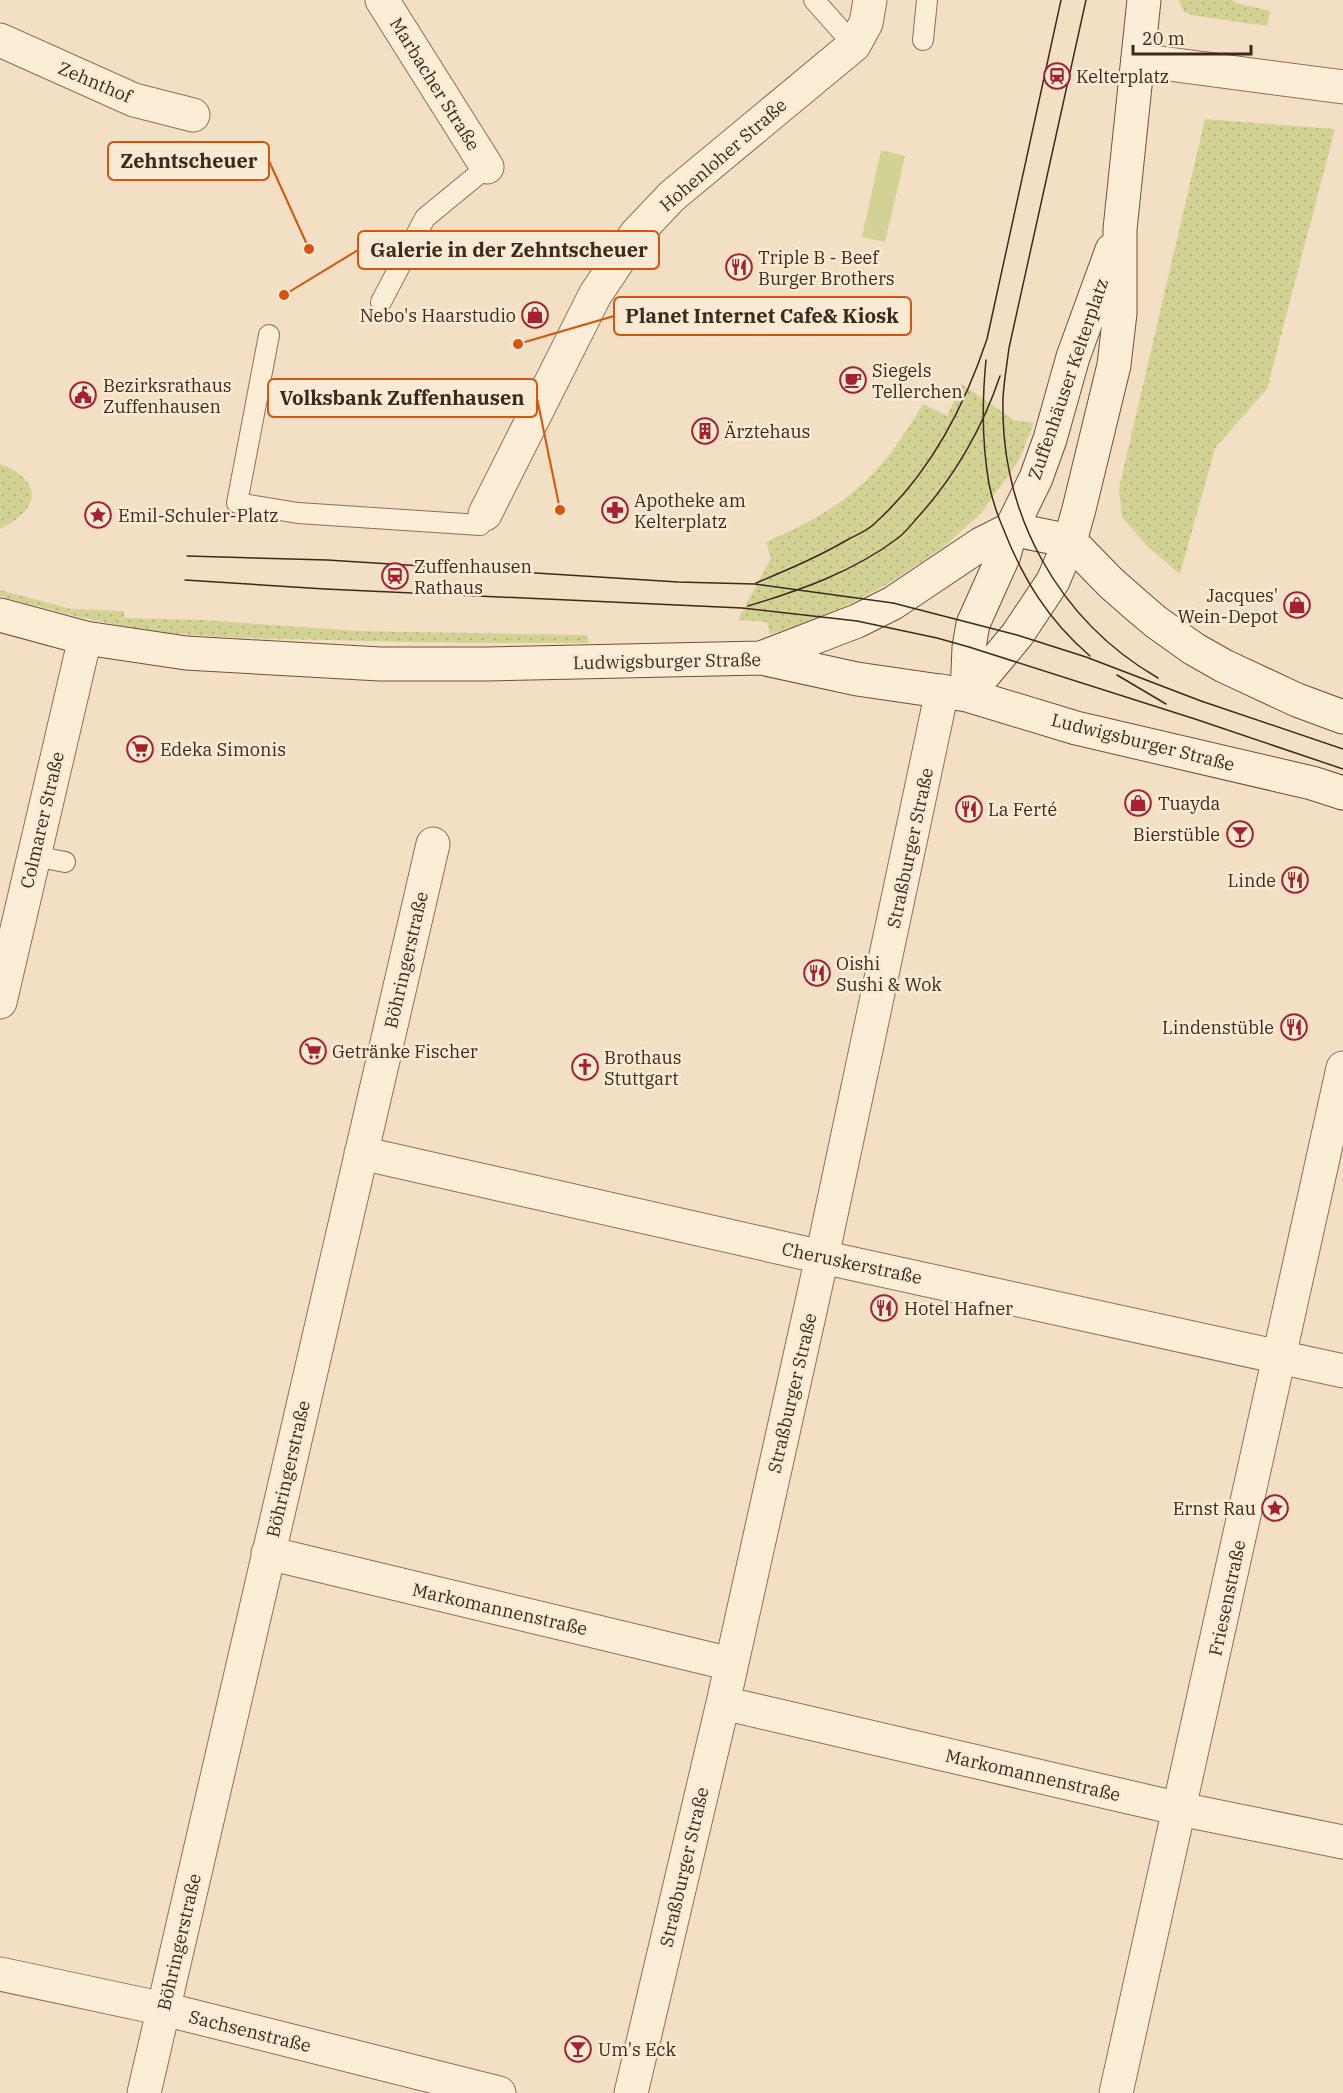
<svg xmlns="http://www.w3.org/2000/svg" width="1343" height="2093" viewBox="0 0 1343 2093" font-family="'IBM Plex Serif',serif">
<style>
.grass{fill:url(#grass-dots)}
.garden{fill:#d3d295}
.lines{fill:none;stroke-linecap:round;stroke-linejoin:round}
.lane-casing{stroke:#8f6e57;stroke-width:22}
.street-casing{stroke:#8f6e57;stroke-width:35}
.secondary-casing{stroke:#714f3a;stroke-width:35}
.lane{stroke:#fcedd7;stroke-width:20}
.street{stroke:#fcedd7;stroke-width:33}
.secondary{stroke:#fcedd7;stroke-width:33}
.tram{stroke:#3e291d;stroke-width:1.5}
.labels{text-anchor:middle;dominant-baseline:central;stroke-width:5;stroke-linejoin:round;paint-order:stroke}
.poi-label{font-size:18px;fill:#3e291d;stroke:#f9ead3;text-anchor:start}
.street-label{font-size:18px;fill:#3e291d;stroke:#f9ead3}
.leader{fill:none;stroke:#d7540e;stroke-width:2}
.callout-dot{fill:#d7540e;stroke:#f9ead3;stroke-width:2}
.callout{fill:#f9ead3;stroke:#d7540e;stroke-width:2}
.callout-label{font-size:20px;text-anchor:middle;font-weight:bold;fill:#3e291d}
</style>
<defs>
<pattern id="grass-dots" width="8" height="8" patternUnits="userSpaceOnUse" patternTransform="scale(1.5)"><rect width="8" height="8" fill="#d3d295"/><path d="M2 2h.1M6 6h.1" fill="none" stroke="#b6b480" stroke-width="1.8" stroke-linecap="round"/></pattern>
</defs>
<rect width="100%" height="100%" fill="#f3dfc3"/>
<!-- grass -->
<path class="grass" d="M 1179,0 L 1232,0 L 1236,3 L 1270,11 L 1267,26 L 1191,15 L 1184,12 Z
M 1205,119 L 1335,129 L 1267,389 L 1215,448 L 1180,574 L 1148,547 L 1122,517 L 1119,488 Z
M 962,384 L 1014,420 L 1034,423 L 1019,460 L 982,512 L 944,547 L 888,584 L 821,619 L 770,634 L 767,622 L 738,620 L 771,558 L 766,542 C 794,530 822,516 847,497 C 879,473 903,438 923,404 L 947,416 Z
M 0,464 C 45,482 40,509 0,529 Z
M 0,590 L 71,609 L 124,611 L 124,618 L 203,620 L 356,631 L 587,635 L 589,643 C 502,643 416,643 329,640 C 276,639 222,638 169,633 C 112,627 55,611 0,596 Z"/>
<!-- garden -->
<path class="garden" d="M 881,150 L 905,156 L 885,242 L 862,237 Z"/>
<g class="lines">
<!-- lane casing -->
<g class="lane-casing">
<path id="lane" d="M 814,0 L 854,45
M 923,40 L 927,0
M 381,302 L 425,218 L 487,167
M 269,335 L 237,503 L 298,513 L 480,525 L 485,514
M 34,856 L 65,862"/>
</g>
<!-- street casing -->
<g class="street-casing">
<path id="street" d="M 382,0 L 487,167
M 0,40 L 134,100 L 193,115
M 1138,60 L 1343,87
M 485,514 L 595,295 L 636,234 L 672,196 L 854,45 L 866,23 L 870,0
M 0,1002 L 85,638
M 361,1153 L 822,1257 L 1343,1371
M 268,1553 L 731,1664
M 723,1703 L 1180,1809 L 1343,1842
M 0,1974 L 164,2009 L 499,2093
M 144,2093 L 433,844
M 631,2093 L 723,1703 L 822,1257 L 942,691
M 1116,2093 L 1343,1068"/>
</g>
<!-- secondary casing -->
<g class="secondary-casing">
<path id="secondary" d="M 0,615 L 85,638 L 186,653 L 380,664 L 486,664 L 761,658 L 857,679 L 967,695 L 1076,728 L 1312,783 L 1343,793
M 761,658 L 857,621 L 893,603 L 981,544 L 1011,529 L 1070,541 L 1111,583 L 1136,605 L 1156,622 L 1194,649 L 1224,666 L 1297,700 L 1343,717
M 967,695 L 1017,635 L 1053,581 L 1070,541 L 1079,509 L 1114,365 L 1120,313 L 1120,229 L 1144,0
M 967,695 L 969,647 L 973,624 L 1004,555 L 1011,529 L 1036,478 L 1050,439 L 1073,357 L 1112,250"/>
</g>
<!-- lane -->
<use href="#lane" class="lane"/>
<!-- street -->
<use href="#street" class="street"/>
<!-- secondary -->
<use href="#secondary" class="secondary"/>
<!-- tram -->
<path class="tram" d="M 1086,0 L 1009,348 C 1007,364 1004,381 1003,398 C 1000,514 1058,620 1158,678
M 986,360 C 982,401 982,444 989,484 C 992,499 997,514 1003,528 C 1023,579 1048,620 1090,656
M 187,556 L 327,560 L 678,582 L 754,584 L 893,603 L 1017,635 L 1086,657 L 1201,701 L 1343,749
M 185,580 L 325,589 L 742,608 L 857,621 L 937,638 L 969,647 L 1195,719 L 1343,769
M 756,583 C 787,570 818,557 847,540 C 856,535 867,531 874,524 C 929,475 964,408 987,339 L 1061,0
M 748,606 C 801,590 853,572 898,538 C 905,533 911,525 917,518 C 954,478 983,427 1000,376
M 1117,675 L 1166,704"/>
</g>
<!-- icons -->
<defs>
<g id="station-ring" transform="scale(1.35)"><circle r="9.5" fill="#f9ead3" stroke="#a52031" stroke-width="1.5"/><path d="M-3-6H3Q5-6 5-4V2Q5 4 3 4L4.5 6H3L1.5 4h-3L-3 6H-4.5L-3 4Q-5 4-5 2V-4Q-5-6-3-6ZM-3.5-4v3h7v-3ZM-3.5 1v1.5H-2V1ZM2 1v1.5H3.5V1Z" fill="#a52031"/></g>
<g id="restaurant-ring" transform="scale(1.35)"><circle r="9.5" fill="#f9ead3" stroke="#a52031" stroke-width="1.5"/><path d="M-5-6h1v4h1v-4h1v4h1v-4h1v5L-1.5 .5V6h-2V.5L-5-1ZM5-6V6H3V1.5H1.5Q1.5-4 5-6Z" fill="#a52031"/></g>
<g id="shop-ring" transform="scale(1.35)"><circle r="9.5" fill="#f9ead3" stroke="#a52031" stroke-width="1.5"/><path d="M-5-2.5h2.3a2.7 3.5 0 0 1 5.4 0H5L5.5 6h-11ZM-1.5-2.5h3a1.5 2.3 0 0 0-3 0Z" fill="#a52031"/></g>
<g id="cafe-ring" transform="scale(1.35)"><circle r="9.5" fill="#f9ead3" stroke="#a52031" stroke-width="1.5"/><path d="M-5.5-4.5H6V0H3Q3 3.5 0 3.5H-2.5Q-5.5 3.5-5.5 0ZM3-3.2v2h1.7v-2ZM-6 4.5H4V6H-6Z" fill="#a52031"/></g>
<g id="civic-ring" transform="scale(1.35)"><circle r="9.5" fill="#f9ead3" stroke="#a52031" stroke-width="1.5"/><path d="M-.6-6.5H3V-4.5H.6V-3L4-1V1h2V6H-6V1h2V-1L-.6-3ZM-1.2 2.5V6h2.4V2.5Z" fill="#a52031"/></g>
<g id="building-ring" transform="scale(1.35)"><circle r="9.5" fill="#f9ead3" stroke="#a52031" stroke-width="1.5"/><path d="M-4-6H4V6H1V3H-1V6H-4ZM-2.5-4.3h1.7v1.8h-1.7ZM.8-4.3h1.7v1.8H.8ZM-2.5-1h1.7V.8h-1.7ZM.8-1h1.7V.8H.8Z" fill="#a52031"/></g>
<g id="pharmacy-ring" transform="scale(1.35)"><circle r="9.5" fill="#f9ead3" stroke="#a52031" stroke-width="1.5"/><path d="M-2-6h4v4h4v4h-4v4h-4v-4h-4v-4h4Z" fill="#a52031"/></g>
<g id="sight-ring" transform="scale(1.35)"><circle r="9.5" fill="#f9ead3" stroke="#a52031" stroke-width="1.5"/><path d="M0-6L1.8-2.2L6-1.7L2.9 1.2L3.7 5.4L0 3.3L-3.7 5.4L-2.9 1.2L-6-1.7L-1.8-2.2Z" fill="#a52031"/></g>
<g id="supermarket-ring" transform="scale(1.35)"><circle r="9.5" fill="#f9ead3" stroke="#a52031" stroke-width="1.5"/><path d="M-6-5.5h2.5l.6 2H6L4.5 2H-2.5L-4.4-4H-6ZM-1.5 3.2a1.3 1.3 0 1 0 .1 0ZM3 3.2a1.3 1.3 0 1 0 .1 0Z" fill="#a52031"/></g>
<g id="bar-ring" transform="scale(1.35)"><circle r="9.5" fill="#f9ead3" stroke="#a52031" stroke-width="1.5"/><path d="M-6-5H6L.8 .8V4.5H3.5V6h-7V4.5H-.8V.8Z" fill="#a52031"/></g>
<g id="church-ring" transform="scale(1.35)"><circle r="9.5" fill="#f9ead3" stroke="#a52031" stroke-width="1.5"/><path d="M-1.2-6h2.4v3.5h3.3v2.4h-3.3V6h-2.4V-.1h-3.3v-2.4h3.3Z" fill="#a52031"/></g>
</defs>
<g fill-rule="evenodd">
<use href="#station-ring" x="1057" y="76"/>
<use href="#restaurant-ring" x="739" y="267"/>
<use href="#shop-ring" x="535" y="315"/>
<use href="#cafe-ring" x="853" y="380"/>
<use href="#civic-ring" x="83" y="395"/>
<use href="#building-ring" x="705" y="431"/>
<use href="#pharmacy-ring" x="615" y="510"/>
<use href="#sight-ring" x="98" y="515"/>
<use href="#station-ring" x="395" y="576"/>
<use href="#shop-ring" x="1297" y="605"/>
<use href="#supermarket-ring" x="140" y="749"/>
<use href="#shop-ring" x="1138" y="803"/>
<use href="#restaurant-ring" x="969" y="809"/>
<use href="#bar-ring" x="1240" y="834"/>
<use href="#restaurant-ring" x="1295" y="880"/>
<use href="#restaurant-ring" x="817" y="973"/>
<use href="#restaurant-ring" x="1294" y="1027"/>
<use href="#supermarket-ring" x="313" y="1051"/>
<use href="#church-ring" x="585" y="1067"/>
<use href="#restaurant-ring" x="884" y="1308"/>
<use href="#sight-ring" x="1275" y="1508"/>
<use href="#bar-ring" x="578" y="2049"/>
</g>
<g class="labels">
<!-- poi labels -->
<g class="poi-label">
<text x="1076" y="76">Kelterplatz</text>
<text x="758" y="257">Triple B - Beef<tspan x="758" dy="21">Burger Brothers</tspan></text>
<text x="516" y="315" text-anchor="end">Nebo's Haarstudio</text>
<text x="872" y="370">Siegels<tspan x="872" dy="21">Tellerchen</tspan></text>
<text x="103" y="385">Bezirksrathaus<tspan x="103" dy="21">Zuffenhausen</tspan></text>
<text x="724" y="431">Ärztehaus</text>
<text x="634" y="500">Apotheke am<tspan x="634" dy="21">Kelterplatz</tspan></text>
<text x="118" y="515">Emil-Schuler-Platz</text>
<text x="414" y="566">Zuffenhausen<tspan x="414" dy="21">Rathaus</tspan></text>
<text x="1278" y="595" text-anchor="end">Jacques'<tspan x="1278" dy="21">Wein-Depot</tspan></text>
<text x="160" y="749">Edeka Simonis</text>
<text x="1158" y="803">Tuayda</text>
<text x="988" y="809">La Ferté</text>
<text x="1220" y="834" text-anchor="end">Bierstüble</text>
<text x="1276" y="880" text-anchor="end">Linde</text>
<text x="836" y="963">Oishi<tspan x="836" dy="21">Sushi &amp; Wok</tspan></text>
<text x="1274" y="1027" text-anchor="end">Lindenstüble</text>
<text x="332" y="1051">Getränke Fischer</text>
<text x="604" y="1057">Brothaus<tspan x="604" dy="21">Stuttgart</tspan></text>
<text x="904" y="1308">Hotel Hafner</text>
<text x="1256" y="1508" text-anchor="end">Ernst Rau</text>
<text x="598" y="2049">Um's Eck</text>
</g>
<!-- street labels -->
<g class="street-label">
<text transform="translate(95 82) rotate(23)">Zehnthof</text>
<text transform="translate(435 84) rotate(58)">Marbacher Straße</text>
<text transform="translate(723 155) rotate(-41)">Hohenloher Straße</text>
<text transform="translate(1068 379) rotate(-71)">Zuffenhäuser Kelterplatz</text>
<text transform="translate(667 661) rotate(-1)">Ludwigsburger Straße</text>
<text transform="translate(1143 742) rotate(14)">Ludwigsburger Straße</text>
<text transform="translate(42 820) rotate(-77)">Colmarer Straße</text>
<text transform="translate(910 848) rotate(-78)">Straßburger Straße</text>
<text transform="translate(406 960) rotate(-77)">Böhringerstraße</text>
<text transform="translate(852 1263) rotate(12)">Cheruskerstraße</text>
<text transform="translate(792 1393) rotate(-77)">Straßburger Straße</text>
<text transform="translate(288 1469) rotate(-77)">Böhringerstraße</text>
<text transform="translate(1227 1598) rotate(-78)">Friesenstraße</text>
<text transform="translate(500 1609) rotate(13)">Markomannenstraße</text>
<text transform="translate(1033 1775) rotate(13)">Markomannenstraße</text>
<text transform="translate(684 1867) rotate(-77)">Straßburger Straße</text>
<text transform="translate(179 1942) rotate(-77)">Böhringerstraße</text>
<text transform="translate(250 2031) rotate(14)">Sachsenstraße</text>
</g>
</g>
<!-- callouts -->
<path class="leader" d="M309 249L269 161M284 295L358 250M518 344L614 316M560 510L537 398"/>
<g class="callout-dot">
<circle cx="309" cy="249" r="6"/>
<circle cx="284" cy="295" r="6"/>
<circle cx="518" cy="344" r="6"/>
<circle cx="560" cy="510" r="6"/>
</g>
<g class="callout">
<rect x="108" y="142" width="161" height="38" rx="6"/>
<rect x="358" y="231" width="301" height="38" rx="6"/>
<rect x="614" y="297" width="297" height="38" rx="6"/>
<rect x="268" y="379" width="269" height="38" rx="6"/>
</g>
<g class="callout-label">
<text x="189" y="168">Zehntscheuer</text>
<text x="509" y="257">Galerie in der Zehntscheuer</text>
<text x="762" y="323">Planet Internet Cafe&amp; Kiosk</text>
<text x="402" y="405">Volksbank Zuffenhausen</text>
</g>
<!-- scale -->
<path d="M1133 45v9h118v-9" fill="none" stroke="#3e291d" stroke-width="3"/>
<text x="1142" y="45" font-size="18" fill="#3e291d" stroke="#f9ead3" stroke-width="4.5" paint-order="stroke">20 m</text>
</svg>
